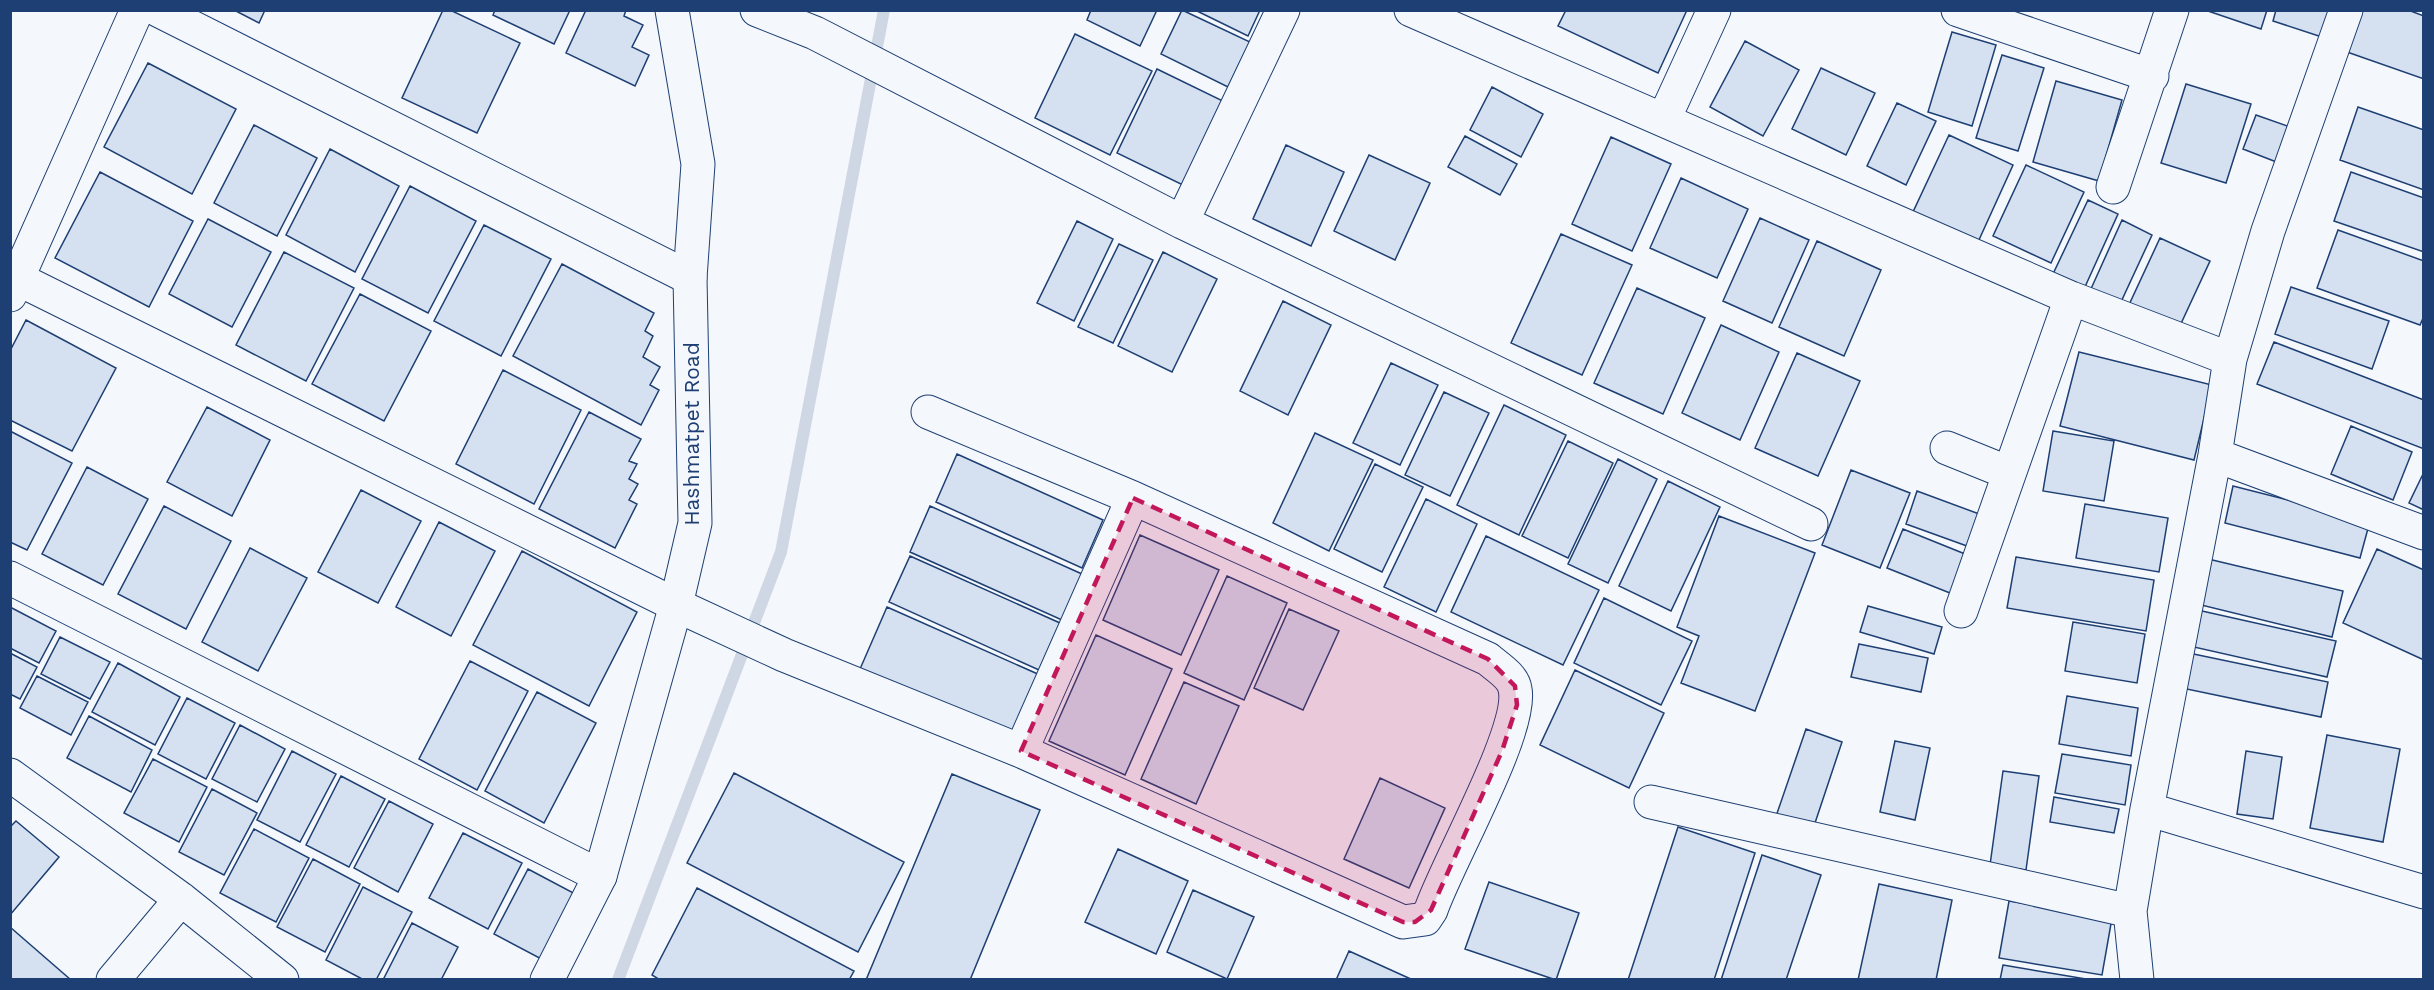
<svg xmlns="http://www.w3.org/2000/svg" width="2434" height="990" viewBox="0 0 2434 990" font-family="'Work Sans',sans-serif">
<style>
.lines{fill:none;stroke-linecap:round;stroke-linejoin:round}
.stream{stroke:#cfd7e4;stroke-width:12}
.building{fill:#d5e0f0;stroke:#1d3f73;stroke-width:1.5}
.street-casing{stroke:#1d3f73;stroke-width:35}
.secondary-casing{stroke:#1d3f73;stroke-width:35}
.street{stroke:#f4f7fb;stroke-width:33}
.secondary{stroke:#f4f7fb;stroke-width:33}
.marked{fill:#c2185b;fill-opacity:0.2;stroke:#c2185b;stroke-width:4.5;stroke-dasharray:12 8;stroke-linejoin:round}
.labels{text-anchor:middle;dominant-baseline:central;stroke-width:4.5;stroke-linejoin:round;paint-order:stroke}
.street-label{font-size:21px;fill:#1d3f73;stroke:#f4f7fb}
</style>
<rect width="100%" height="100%" fill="#f4f7fb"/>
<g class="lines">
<!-- stream -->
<path class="stream" d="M 618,980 L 781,552 L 884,10"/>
</g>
<!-- building -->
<path class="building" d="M 234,10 L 265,10 L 259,23 Z
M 443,10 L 450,10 L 520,43 L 477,133 L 402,98 Z
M 495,10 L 570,10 L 554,44 L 493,15 Z
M 586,10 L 626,10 L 624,16 L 643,25 L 632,47 L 649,55 L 635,86 L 566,53 Z
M 1091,10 L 1157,10 L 1140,46 L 1087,20 Z
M 1182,10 L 1250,42 L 1228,87 L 1161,54 Z
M 1195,10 L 1260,10 L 1248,36 Z
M 1566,10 L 1687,10 L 1658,73 L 1558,26 Z
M 2205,10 L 2267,10 L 2261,29 Z
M 2276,10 L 2335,10 L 2325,38 L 2273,21 Z
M 2361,10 L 2408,10 L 2424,16 L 2424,79 L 2347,52 Z
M 1952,32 L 1996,45 L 1972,126 L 1928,112 Z
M 1075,34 L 1152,71 L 1110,155 L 1035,118 Z
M 1745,41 L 1799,70 L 1763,136 L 1710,107 Z
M 2002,55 L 2044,68 L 2018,151 L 1976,138 Z
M 148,63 L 236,109 L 192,194 L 104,147 Z
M 1821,68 L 1875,93 L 1846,155 L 1792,129 Z
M 1157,69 L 1227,103 L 1187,187 L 1117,153 Z
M 2056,81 L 2122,100 L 2099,181 L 2033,162 Z
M 2186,84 L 2251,104 L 2226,183 L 2161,163 Z
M 1492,87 L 1543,114 L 1521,157 L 1470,130 Z
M 1897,103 L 1936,121 L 1906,185 L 1867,166 Z
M 2358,107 L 2424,130 L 2424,190 L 2340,160 Z
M 2256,115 L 2293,128 L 2279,163 L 2243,149 Z
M 254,125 L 317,158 L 277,236 L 214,203 Z
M 1949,135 L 2013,165 L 1978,242 L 1913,212 Z
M 1465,136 L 1517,164 L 1500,195 L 1448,167 Z
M 1611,137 L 1671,164 L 1632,251 L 1572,224 Z
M 1286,145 L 1344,172 L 1311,246 L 1253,219 Z
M 330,149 L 399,186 L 355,272 L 286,235 Z
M 1369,155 L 1430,183 L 1395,260 L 1334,231 Z
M 2026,165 L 2084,192 L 2051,263 L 1993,236 Z
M 100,172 L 193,221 L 149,307 L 55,258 Z
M 2351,172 L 2424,198 L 2424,252 L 2334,221 Z
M 1681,178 L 1748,209 L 1717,278 L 1650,248 Z
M 410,186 L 476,221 L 428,313 L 362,279 Z
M 2088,200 L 2118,214 L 2084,289 L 2053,274 Z
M 1760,218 L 1809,240 L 1772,323 L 1723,301 Z
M 208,219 L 271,252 L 232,327 L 169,294 Z
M 2122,220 L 2152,235 L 2120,304 L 2090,291 Z
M 1077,221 L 1113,239 L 1074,321 L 1037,303 Z
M 484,225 L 551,259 L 501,356 L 434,321 Z
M 2338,230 L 2424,261 L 2424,316 L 2420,325 L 2317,288 Z
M 1561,234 L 1632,265 L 1582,375 L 1511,343 Z
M 2160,238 L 2210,261 L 2178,330 L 2128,307 Z
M 1817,241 L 1881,270 L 1844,356 L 1779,327 Z
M 1119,244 L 1153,260 L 1113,343 L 1078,327 Z
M 284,252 L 354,288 L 306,381 L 236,345 Z
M 1163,252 L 1217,279 L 1172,372 L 1118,346 Z
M 562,264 L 654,313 L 645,331 L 653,336 L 643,357 L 660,367 L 650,385 L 659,390 L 641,425 L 513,356 Z
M 2291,287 L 2389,321 L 2372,369 L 2275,334 Z
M 1637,288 L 1705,318 L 1663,414 L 1594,383 Z
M 360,294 L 431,331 L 384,421 L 312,384 Z
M 1283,301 L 1331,325 L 1288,415 L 1240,391 Z
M 26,320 L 116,368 L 72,451 L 10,420 L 10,351 Z
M 1721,325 L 1779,352 L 1740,440 L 1682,413 Z
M 2274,342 L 2424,400 L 2424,449 L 2257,384 Z
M 2079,352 L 2212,385 L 2194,460 L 2060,426 Z
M 1797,353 L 1860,381 L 1818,476 L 1755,448 Z
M 1391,363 L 1438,385 L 1400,465 L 1353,443 Z
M 503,370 L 581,410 L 534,504 L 456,464 Z
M 1444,392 L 1489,413 L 1450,496 L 1405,475 Z
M 1504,405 L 1566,435 L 1519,535 L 1457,505 Z
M 207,407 L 270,440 L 232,516 L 167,482 Z
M 589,412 L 641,439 L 629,461 L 637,464 L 629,479 L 638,484 L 629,500 L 637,504 L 615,548 L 539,509 Z
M 2351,426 L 2412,452 L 2393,500 L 2331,474 Z
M 10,431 L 72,463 L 27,550 L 10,542 Z
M 2053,431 L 2114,441 L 2104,501 L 2043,491 Z
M 1315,433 L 1373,460 L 1329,551 L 1273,523 Z
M 1568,441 L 1613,463 L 1568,558 L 1522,536 Z
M 957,454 L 1103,520 L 1082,568 L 936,502 Z
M 1618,459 L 1657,479 L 1608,583 L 1568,564 Z
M 1375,464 L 1423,487 L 1382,572 L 1334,549 Z
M 87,467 L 148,499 L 103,585 L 42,554 Z
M 1851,470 L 1910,493 L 1880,568 L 1822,545 Z
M 2424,472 L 2424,510 L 2409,503 Z
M 1668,481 L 1720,507 L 1671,611 L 1619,586 Z
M 2233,486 L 2370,521 L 2360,558 L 2225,523 Z
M 361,490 L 421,521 L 378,603 L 318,572 Z
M 1917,491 L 1990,518 L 1978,550 L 1906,524 Z
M 1426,499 L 1477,524 L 1436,612 L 1384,587 Z
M 2085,504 L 2168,518 L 2159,572 L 2076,558 Z
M 164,506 L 231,541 L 186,629 L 118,594 Z
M 930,506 L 1082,574 L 1062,620 L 910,552 Z
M 1719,516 L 1815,553 L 1755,711 L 1681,683 L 1699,636 L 1677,627 Z
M 439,522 L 495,551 L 451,636 L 396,607 Z
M 1903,529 L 1975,558 L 1960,597 L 1887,568 Z
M 1140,535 L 1219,570 L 1181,655 L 1103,620 Z
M 1486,536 L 1599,590 L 1563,665 L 1451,612 Z
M 250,548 L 307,578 L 258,671 L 202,642 Z
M 2377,549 L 2424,570 L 2424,660 L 2343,623 Z
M 522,551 L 637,612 L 589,706 L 473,645 Z
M 910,556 L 1060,623 L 1039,670 L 889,602 Z
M 2016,557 L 2154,580 L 2146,631 L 2007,608 Z
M 2204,558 L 2343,591 L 2332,637 L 2193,603 Z
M 1227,576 L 1287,603 L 1244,700 L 1184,673 Z
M 1604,598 L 1692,641 L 1661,705 L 1574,663 Z
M 1868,606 L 1942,627 L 1934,654 L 1860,632 Z
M 10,607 L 56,631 L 39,663 L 10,648 Z
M 887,607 L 1040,675 L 1012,738 L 860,669 Z
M 1289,609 L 1339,631 L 1303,710 L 1254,688 Z
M 2193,609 L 2336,641 L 2327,677 L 2185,645 Z
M 2073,622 L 2145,634 L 2137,683 L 2065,671 Z
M 1096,635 L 1172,669 L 1125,775 L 1049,741 Z
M 60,637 L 110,662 L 90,699 L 41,674 Z
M 1859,644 L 1928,658 L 1921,692 L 1851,677 Z
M 2184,652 L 2328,682 L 2321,717 L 2177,687 Z
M 10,653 L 37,667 L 20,699 L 10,694 Z
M 470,661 L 528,691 L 477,790 L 419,759 Z
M 118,663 L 180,697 L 155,745 L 92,712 Z
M 1575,670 L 1664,713 L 1629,788 L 1540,745 Z
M 37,676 L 88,702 L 71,735 L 20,708 Z
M 1184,682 L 1239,706 L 1196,804 L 1141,779 Z
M 537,692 L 596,723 L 544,823 L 485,791 Z
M 2067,696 L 2138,708 L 2131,756 L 2059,744 Z
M 187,698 L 235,723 L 206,779 L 158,754 Z
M 89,716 L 152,750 L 131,792 L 67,758 Z
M 240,725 L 285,749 L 257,802 L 212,779 Z
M 1806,729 L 1842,742 L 1810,838 L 1773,825 Z
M 2327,735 L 2400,749 L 2383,842 L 2310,828 Z
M 1895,741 L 1930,748 L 1915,820 L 1880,812 Z
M 292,751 L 336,774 L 300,842 L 257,820 Z
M 2246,751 L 2282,757 L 2273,819 L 2237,814 Z
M 2062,754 L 2131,765 L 2125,805 L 2055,793 Z
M 153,759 L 207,787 L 179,842 L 124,813 Z
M 2003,771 L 2039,776 L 2026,870 L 1990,865 Z
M 734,773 L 904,862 L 858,952 L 687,863 Z
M 952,774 L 1040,810 L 970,980 L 866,980 Z
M 341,776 L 385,799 L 349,867 L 306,845 Z
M 1380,778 L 1445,808 L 1409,888 L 1344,859 Z
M 212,789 L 257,813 L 224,875 L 179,852 Z
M 2054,797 L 2119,809 L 2114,833 L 2050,822 Z
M 389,801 L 433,824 L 398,892 L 354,868 Z
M 16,821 L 59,857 L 10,915 L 10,827 Z
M 1678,827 L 1755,853 L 1714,980 L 1628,980 Z
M 254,829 L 309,858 L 276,922 L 220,893 Z
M 463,833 L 522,863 L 488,929 L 429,898 Z
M 1118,849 L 1188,881 L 1156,954 L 1085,922 Z
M 1762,855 L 1821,875 L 1786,980 L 1721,980 Z
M 313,859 L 360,884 L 325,952 L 277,927 Z
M 528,869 L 581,897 L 547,962 L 494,934 Z
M 1489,882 L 1579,913 L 1556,980 L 1465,949 Z
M 1879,884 L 1952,900 L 1936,980 L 1858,980 Z
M 363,887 L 412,912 L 376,980 L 364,980 L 326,960 Z
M 697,888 L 854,971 L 849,980 L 660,980 L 652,975 Z
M 1193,890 L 1254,917 L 1227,979 L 1167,952 Z
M 2009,901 L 2112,918 L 2102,975 L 1999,958 Z
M 412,923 L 458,947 L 441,980 L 383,980 Z
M 10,927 L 71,980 L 10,980 Z
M 1349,951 L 1413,980 L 1336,980 Z
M 2003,965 L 2092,980 L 2000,980 Z"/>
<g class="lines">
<!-- street casing -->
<g class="street-casing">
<path id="street" d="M 158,10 L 690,278
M 757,10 L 815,33 L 1182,222 L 1811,524
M 1411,10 L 2071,298 L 2230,359
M 1958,10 L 2152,76
M 1664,119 L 1714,10
M 2113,187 L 2172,10
M 1182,222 L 1283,10
M 10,275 L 676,605 L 784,655 L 1021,751 L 1133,498
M 10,295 L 137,10
M 928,412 L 1133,498 L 1488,659 C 1497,667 1513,676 1515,689 C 1524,729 1447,863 1431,910 L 1425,919 L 1403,922 L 1021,751
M 1947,448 L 2009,473
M 2215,455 L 2424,533
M 10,578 L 600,876
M 1961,611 L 2071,298
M 10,775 L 181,899 L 282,980
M 1651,802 L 2130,911
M 2147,809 L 2424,892
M 113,980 L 181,899
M 2137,980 L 2130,911 L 2147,809 L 2215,455 L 2230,359 L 2268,231 L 2346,10"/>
</g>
<!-- secondary casing -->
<g class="secondary-casing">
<path id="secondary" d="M 547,980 L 600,876 L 676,605 L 695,523 L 690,278 L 698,164 L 672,10"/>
</g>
<!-- street -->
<use href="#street" class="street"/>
<!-- secondary -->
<use href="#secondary" class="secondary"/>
</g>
<!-- marked area -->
<path class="marked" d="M 1133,498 L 1488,659 L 1515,686 L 1517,705 L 1502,751 L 1431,910 L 1415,922 L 1403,922 L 1021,751 Z"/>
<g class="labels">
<!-- street labels -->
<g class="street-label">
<text transform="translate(691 434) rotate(-90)">Hashmatpet Road</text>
</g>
</g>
<!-- border -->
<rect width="2434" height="990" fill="none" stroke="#1d3f73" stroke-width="24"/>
</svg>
